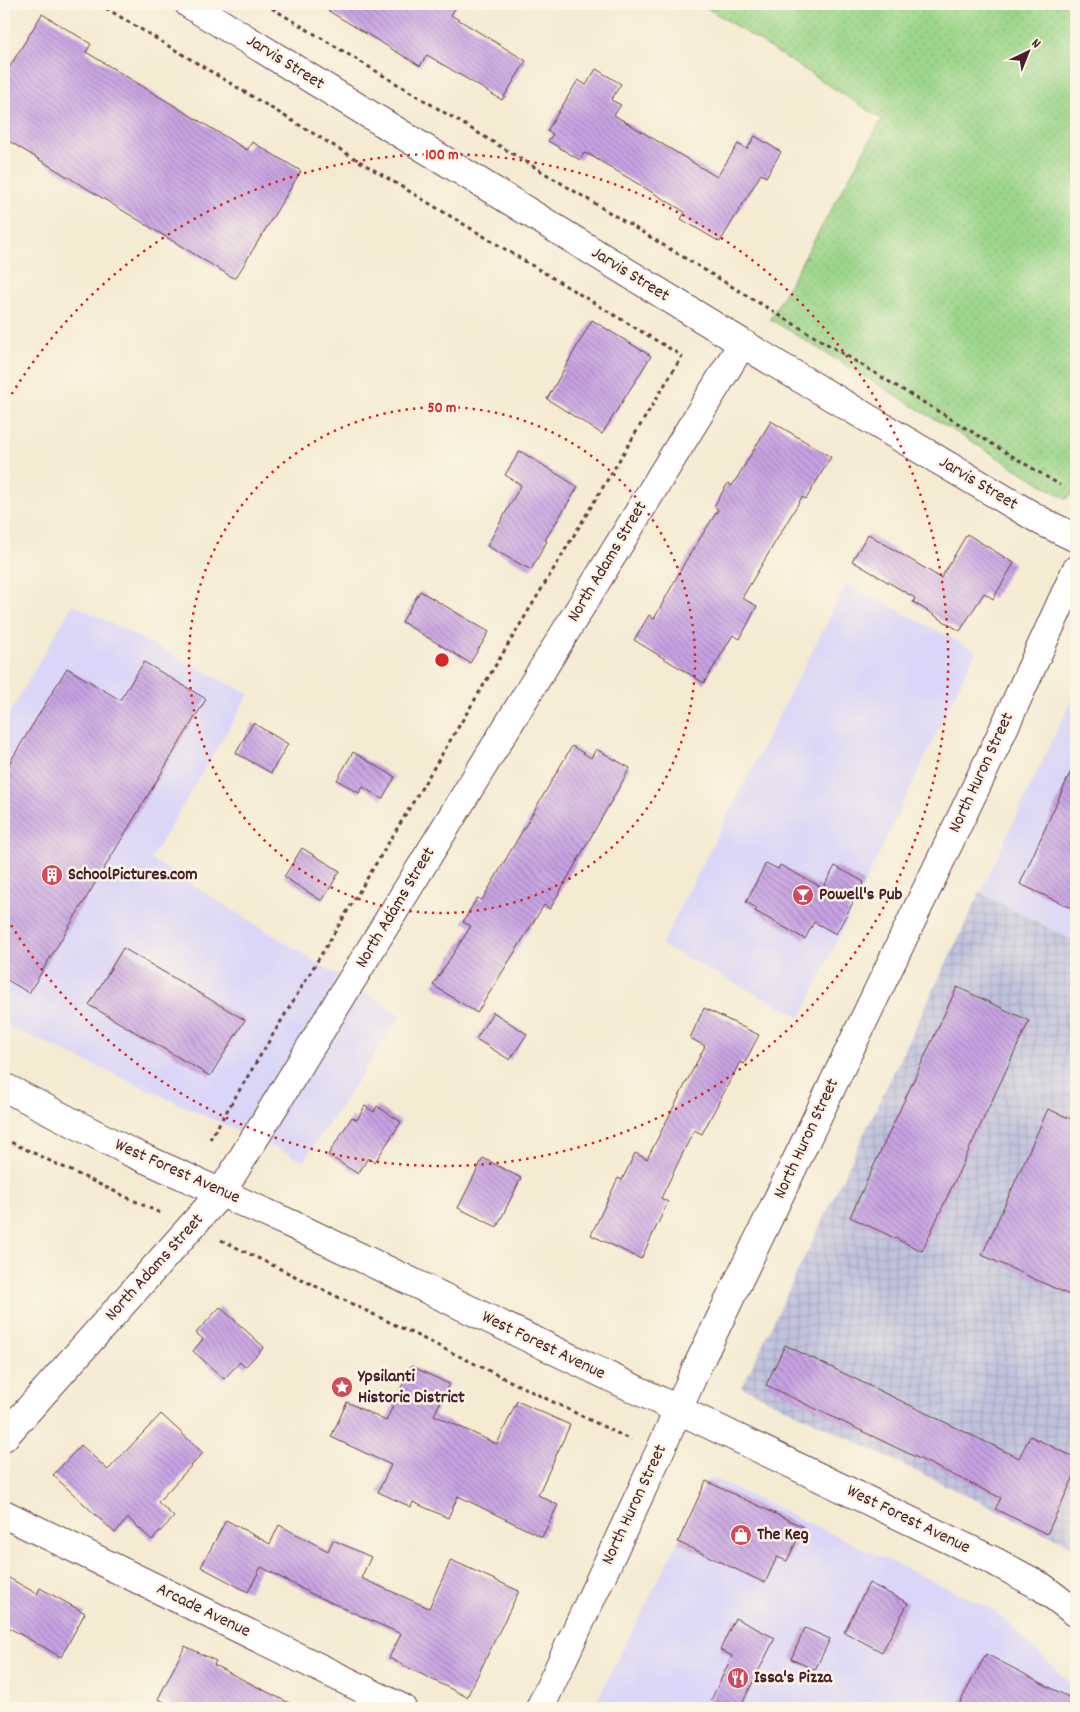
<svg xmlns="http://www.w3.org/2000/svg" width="1080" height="1712" viewBox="0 0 1080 1712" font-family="Dekko,sans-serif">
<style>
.built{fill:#dad6f7}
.industrial{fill:url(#industrial-grid)}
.grass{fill:url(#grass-dots);stroke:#727a5a}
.building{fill:url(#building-back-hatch)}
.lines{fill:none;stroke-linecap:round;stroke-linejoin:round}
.street-casing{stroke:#643e44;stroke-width:30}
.secondary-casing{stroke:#643e44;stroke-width:30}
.path{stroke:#643e44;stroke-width:3;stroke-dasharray:4 4;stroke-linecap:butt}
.street{stroke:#fff;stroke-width:28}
.secondary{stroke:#fff;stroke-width:28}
.ring{fill:none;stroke:#d62828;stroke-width:2.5;stroke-dasharray:2.5 5}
.labels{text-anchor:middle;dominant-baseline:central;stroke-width:5;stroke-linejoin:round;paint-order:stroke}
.street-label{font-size:18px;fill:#4a1f2b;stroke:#fcf5e5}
.poi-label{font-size:18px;font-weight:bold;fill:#4a1f2b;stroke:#fcf5e5;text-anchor:start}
.centre{fill:#d62828;stroke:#fcf5e5;stroke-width:2.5}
.ring-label{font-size:15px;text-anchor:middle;font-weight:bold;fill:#d62828;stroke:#fcf5e5;stroke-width:5;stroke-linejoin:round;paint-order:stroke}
</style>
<defs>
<pattern id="industrial-grid" width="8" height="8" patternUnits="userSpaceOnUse" patternTransform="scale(1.25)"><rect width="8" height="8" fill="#c0c2dd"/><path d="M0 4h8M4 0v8" fill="none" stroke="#a6a6be"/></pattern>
<pattern id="grass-dots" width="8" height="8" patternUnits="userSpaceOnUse" patternTransform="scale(1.25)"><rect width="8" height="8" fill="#9bd589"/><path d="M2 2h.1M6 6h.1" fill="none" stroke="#87b676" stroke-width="1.8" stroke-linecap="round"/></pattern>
<pattern id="building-back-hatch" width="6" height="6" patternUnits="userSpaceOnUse" patternTransform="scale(1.25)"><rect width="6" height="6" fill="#c7a3e3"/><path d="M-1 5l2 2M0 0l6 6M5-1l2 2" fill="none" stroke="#a484b8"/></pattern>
</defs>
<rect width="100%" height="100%" fill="#fcf5e5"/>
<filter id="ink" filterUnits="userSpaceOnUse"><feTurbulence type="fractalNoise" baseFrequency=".02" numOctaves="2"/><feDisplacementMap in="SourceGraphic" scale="10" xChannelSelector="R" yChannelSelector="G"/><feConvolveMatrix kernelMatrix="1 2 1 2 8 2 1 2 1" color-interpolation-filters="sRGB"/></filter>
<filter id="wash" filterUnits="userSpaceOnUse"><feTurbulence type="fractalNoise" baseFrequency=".0096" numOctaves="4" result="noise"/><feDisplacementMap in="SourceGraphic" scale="20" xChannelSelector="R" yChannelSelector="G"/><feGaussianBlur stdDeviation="1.12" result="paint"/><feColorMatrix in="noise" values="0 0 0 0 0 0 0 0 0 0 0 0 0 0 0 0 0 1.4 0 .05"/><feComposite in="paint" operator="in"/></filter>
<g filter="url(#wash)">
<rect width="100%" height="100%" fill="#f5ebd3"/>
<!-- built -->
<path class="built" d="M 847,583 L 976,651 L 801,1017 L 661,945 Z
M 73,604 L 249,694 L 151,859 L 401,1015 L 304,1161 L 4,1024 L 4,722 Z
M 1076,690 L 1076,942 L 980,893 Z
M 711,1477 L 994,1610 L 1076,1689 L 1076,1708 L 593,1708 Z"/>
<!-- industrial -->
<path class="industrial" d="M 980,893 L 1076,942 L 1076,1548 L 742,1387 Z"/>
<!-- grass -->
<path class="grass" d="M 701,4 L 1076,4 L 1076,491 L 1066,499 L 770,319 L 882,119 Z"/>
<g id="blocks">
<!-- building -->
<path class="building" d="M 317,4 L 458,4 L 451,15 L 526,61 L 502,100 L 427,55 L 420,66 Z
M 42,14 L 91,44 L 86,52 L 247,150 L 252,142 L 301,171 L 235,279 L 4,138 L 4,76 Z
M 596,69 L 621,84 L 611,100 L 621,105 L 614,115 L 717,177 L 738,144 L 747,149 L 755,136 L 781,152 L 766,177 L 761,174 L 720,242 L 681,219 L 685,212 L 590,155 L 584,153 L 580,160 L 548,141 L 553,134 L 547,131 L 578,80 L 586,85 Z
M 592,320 L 651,356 L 602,434 L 547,399 Z
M 771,421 L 831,457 L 806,499 L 802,497 L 742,598 L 757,606 L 740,639 L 733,635 L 704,683 L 634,640 L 649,615 L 654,619 L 685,562 L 718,510 L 714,506 L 728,483 L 732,486 Z
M 520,451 L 578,487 L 545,540 L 547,541 L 531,570 L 487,546 L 521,485 L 505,475 Z
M 868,534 L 941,578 L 967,534 L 1014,563 L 993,599 L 984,593 L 960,631 L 913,602 L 915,598 L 852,561 Z
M 420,591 L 489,632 L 470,663 L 402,622 Z
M 144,662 L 206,699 L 29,993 L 4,978 L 4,772 L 67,668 L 120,700 Z
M 253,723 L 288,744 L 271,773 L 236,753 Z
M 572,746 L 591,758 L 596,749 L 630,768 L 550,909 L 544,905 L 477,1013 L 433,985 L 471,926 L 463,922 L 477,898 L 482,900 Z
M 353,752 L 395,777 L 382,799 L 363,787 L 359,793 L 337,780 Z
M 1076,760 L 1076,910 L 1020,884 Z
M 302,848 L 340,871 L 322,901 L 284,877 Z
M 766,863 L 778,869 L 780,865 L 823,888 L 835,866 L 864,882 L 836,934 L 814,922 L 805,939 L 755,911 L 757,908 L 746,902 Z
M 123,948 L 245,1020 L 210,1076 L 89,1005 Z
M 957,987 L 1029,1021 L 922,1251 L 850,1217 Z
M 704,1008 L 759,1035 L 744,1064 L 740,1062 L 702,1134 L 694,1130 L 661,1198 L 668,1202 L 641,1259 L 591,1235 L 618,1178 L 622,1180 L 635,1153 L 647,1159 L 705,1046 L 690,1038 Z
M 493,1012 L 527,1034 L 510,1060 L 476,1039 Z
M 365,1106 L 374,1112 L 377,1106 L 401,1122 L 375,1162 L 368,1158 L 358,1174 L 328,1155 L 352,1117 L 357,1120 Z
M 1048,1109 L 1076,1121 L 1076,1298 L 982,1255 Z
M 483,1158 L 521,1178 L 497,1227 L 458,1208 Z
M 220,1307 L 264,1347 L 245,1367 L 240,1362 L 224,1379 L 193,1351 L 203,1339 L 196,1333 Z
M 785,1345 L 1019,1458 L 1030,1436 L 1076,1458 L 1076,1472 L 1047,1534 L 995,1509 L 1001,1498 L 766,1385 Z
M 411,1366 L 449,1384 L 434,1415 L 497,1444 L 517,1401 L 570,1425 L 538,1495 L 558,1505 L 542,1537 L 458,1496 L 448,1518 L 413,1502 L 411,1507 L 378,1492 L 391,1465 L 331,1437 L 347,1402 L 386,1421 Z
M 161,1414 L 203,1453 L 158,1502 L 174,1517 L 152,1540 L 128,1518 L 115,1533 L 53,1475 L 81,1445 L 108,1470 Z
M 706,1481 L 803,1527 L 787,1561 L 777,1557 L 765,1583 L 678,1542 Z
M 226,1520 L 270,1544 L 279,1525 L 328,1551 L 333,1540 L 371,1557 L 361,1578 L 429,1608 L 451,1560 L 519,1591 L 467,1697 L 389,1658 L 401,1634 L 310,1593 L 261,1567 L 248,1592 L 201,1567 Z
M 4,1575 L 37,1594 L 40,1588 L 85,1613 L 61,1657 L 4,1625 Z
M 869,1583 L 908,1603 L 882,1652 L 844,1632 Z
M 735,1618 L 775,1638 L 740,1708 L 728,1708 L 711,1700 L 732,1656 L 720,1650 Z
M 805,1628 L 830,1639 L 815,1670 L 791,1659 Z
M 185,1646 L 216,1661 L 214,1665 L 299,1708 L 177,1708 L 158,1699 Z
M 986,1654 L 1076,1701 L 1076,1708 L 957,1708 Z"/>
</g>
</g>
<g filter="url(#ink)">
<use href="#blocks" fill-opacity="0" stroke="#643e44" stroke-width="1"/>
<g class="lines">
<!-- street casing -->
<g class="street-casing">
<path id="street" d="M 189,4 L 778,365 L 1043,522 L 1076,538
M 221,1193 L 742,344
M 4,1514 L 402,1708"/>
</g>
<!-- secondary casing -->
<g class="secondary-casing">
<path id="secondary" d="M 4,1087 L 130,1152 L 293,1225 L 994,1561 L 1042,1587 L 1076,1613
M 4,1437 L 221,1193
M 540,1708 L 659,1453 L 696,1369 L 998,741 L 1076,570"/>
</g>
<!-- path -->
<path class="path" d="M 99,4 L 682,356 L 210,1139
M 265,4 L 1060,485
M 4,1139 L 160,1213
M 221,1240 L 631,1440
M 1076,1708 L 1076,1707"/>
<!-- street -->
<use href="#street" class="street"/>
<!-- secondary -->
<use href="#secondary" class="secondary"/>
</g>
</g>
<!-- distance rings -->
<g class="ring">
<circle cx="442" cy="660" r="253"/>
<path d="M4 407A506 506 0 1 1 4 913"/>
</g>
<!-- icons -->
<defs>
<g id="building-disc" transform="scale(1.125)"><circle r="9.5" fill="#d1495b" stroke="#fcf5e5"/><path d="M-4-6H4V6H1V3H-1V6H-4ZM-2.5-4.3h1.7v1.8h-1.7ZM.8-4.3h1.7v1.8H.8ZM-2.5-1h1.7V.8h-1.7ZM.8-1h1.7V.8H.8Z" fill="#fff"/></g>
<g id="bar-disc" transform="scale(1.125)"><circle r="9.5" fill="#d1495b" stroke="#fcf5e5"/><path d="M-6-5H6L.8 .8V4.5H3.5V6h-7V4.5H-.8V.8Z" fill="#fff"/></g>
<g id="sight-disc" transform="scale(1.125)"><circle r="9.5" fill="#d1495b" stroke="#fcf5e5"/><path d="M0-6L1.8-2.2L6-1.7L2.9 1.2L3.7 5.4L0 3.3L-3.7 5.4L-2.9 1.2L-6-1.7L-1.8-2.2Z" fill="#fff"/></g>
<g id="shop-disc" transform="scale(1.125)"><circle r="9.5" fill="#d1495b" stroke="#fcf5e5"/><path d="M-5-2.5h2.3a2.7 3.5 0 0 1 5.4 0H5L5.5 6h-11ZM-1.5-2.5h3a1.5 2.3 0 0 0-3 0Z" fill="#fff"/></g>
<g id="restaurant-disc" transform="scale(1.125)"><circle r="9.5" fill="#d1495b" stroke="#fcf5e5"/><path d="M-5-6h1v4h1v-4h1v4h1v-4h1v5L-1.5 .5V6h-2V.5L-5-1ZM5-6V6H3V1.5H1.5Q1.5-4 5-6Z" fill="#fff"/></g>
</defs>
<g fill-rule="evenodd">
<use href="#building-disc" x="52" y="875"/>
<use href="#bar-disc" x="803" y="895"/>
<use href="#sight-disc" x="342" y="1387"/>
<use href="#shop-disc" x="741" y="1535"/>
<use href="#restaurant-disc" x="738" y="1678"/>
</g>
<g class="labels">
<!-- street labels -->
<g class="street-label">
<text transform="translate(285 63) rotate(32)">Jarvis Street</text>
<text transform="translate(630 275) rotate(32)">Jarvis Street</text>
<text transform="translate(978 484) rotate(31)">Jarvis Street</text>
<text transform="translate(608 562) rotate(-59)">North Adams Street</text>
<text transform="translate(982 773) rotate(-65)">North Huron Street</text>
<text transform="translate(396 908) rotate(-59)">North Adams Street</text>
<text transform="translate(807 1139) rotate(-65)">North Huron Street</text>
<text transform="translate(177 1172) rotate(24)">West Forest Avenue</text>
<text transform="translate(155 1268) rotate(-48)">North Adams Street</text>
<text transform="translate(543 1346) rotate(26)">West Forest Avenue</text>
<text transform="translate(635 1505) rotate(-65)">North Huron Street</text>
<text transform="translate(908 1520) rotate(26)">West Forest Avenue</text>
<text transform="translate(203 1611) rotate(26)">Arcade Avenue</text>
</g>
<!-- poi labels -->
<g class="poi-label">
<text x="68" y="875">SchoolPictures.com</text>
<text x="819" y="895">Powell's Pub</text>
<text x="358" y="1377">Ypsilanti<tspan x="358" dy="21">Historic District</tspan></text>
<text x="757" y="1535">The Keg</text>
<text x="754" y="1678">Issa's Pizza</text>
</g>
</g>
<circle cx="442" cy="660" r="8" class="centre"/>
<g class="ring-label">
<text x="442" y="159">100 m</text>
<text x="442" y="412">50 m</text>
</g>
<!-- margin -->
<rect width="1080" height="1712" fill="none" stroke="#fcf5e5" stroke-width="20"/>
<!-- north arrow -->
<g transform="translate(1028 52) rotate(43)" stroke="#fcf5e5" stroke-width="4" paint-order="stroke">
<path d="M0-4L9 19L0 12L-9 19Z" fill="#4a1f2b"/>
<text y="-8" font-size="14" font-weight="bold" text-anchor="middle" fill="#4a1f2b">N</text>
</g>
</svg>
